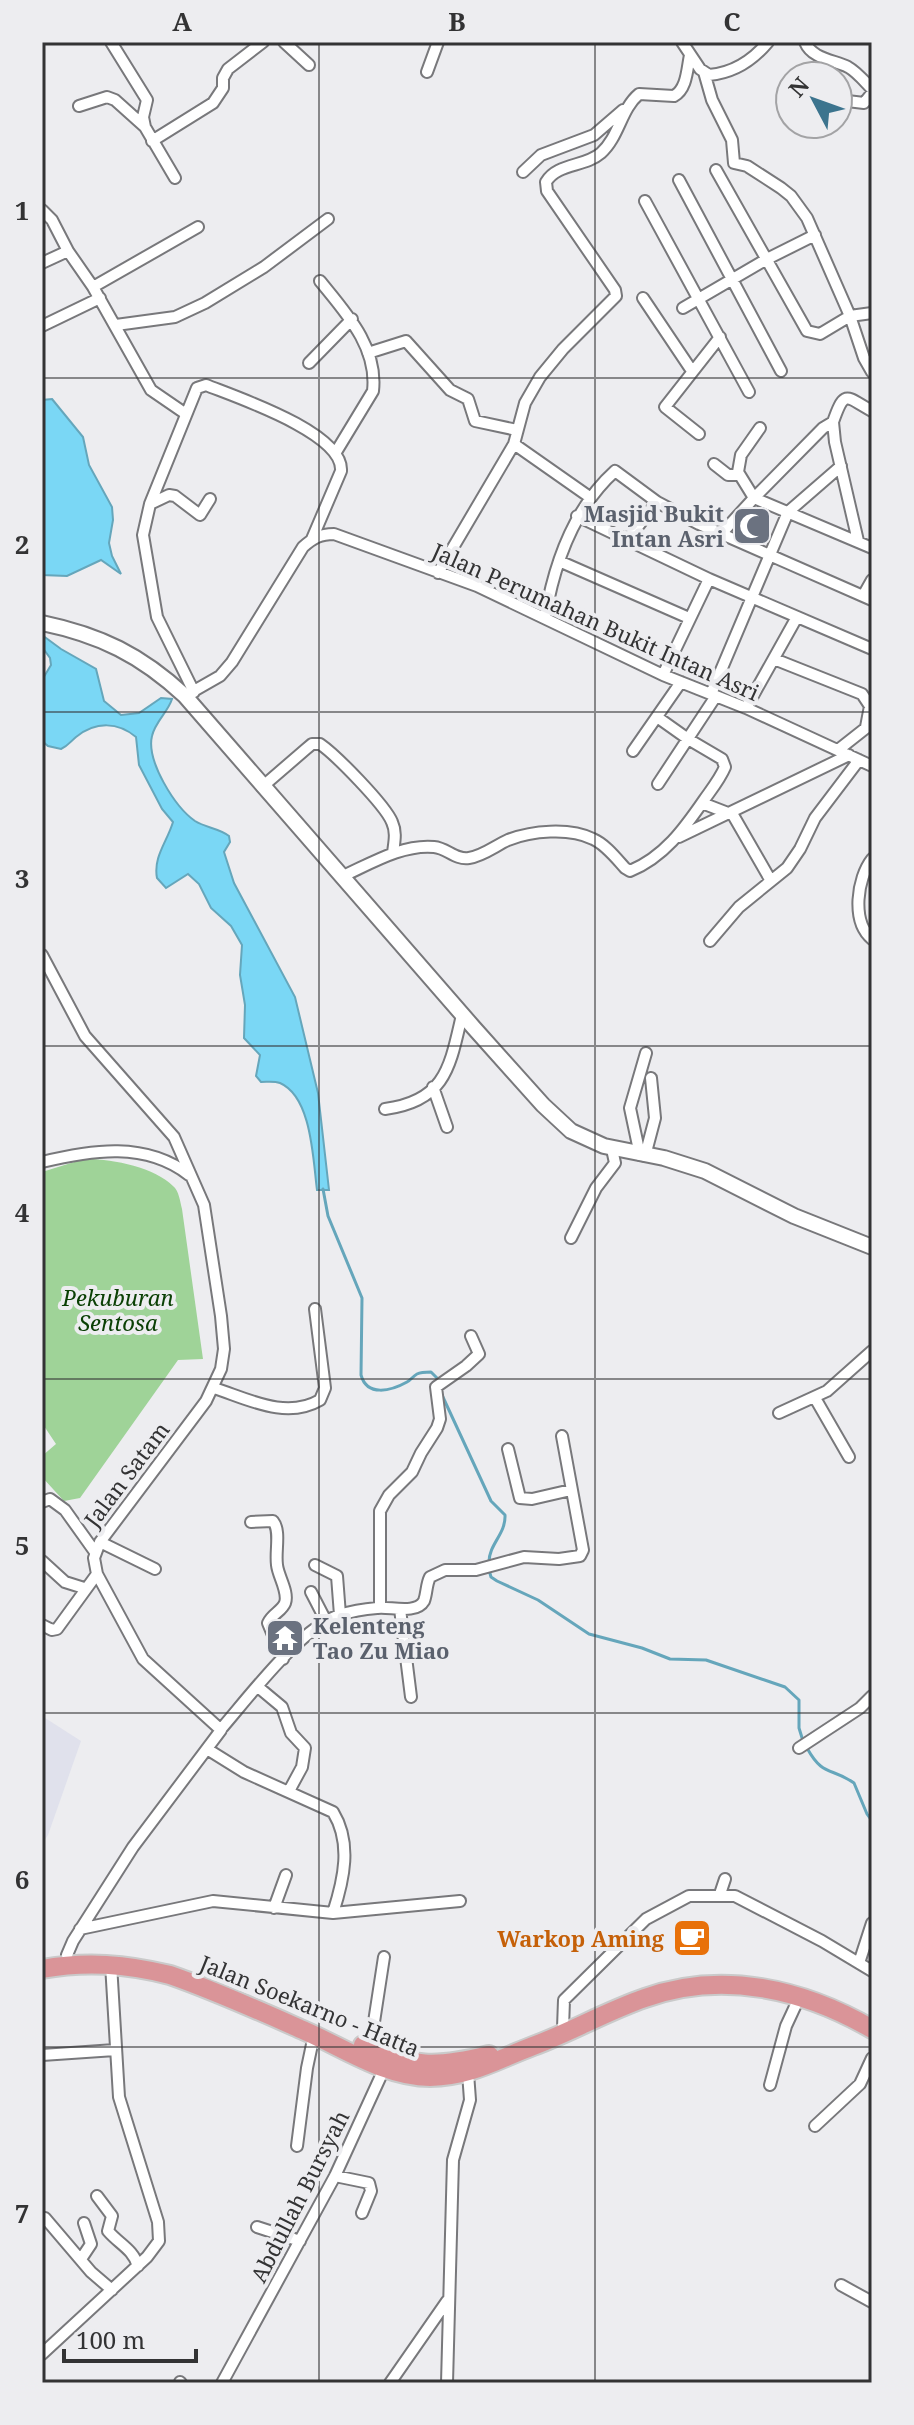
<svg xmlns="http://www.w3.org/2000/svg" width="914" height="2425" viewBox="0 0 914 2425" font-family="'Noto Serif',serif">
<style>
.built{fill:#e0e1ec}
.green{fill:#9fd398}
.water{fill:#7ad7f5;stroke:#65a6bb;stroke-width:2}
.lines{fill:none;stroke-linecap:round;stroke-linejoin:round}
.stream{stroke:#65a6bb;stroke-width:3}
.minor-casing{stroke:#78787b;stroke-width:14}
.tertiary-casing{stroke:#78787b;stroke-width:18}
.trunk-casing{stroke:#cacaca;stroke-width:22}
.minor{stroke:#fff;stroke-width:10}
.tertiary{stroke:#fff;stroke-width:14}
.trunk{stroke:#da9498;stroke-width:18}
.grid{fill:none;stroke:#333334;stroke-width:2;stroke-opacity:0.55}
.labels{text-anchor:middle;dominant-baseline:central;stroke-width:8;stroke-linejoin:round;paint-order:stroke}
.worship-label{font-size:22px;font-weight:bold;fill:#5b616d;stroke:#ededf0;text-anchor:end}
.street-label{font-size:22px;fill:#333334;stroke:#ededf0}
.park-label{font-size:22px;font-style:italic;fill:#0b4005;stroke:#ededf0}
.food-label{font-size:22px;font-weight:bold;fill:#c56008;stroke:#ededf0;text-anchor:end}
.neatline{fill:none;stroke:#333334;stroke-width:3}
.grid-label{font-size:26px;text-anchor:middle;font-weight:bold;fill:#333334}
</style>
<rect width="100%" height="100%" fill="#ededf0"/>
<!-- built -->
<path class="built" d="M 42,1716 L 81,1741 L 48,1835 L 42,1844 Z"/>
<!-- green -->
<path class="green" d="M 84,1159 C 109,1158 155,1167 173,1186 C 179,1191 180,1201 182,1209 L 203,1359 L 178,1360 L 80,1498 L 64,1501 L 42,1477 L 42,1456 L 56,1444 L 42,1423 L 42,1172 Z"/>
<!-- water -->
<path class="water" d="M 52,399 L 83,437 L 89,465 L 112,507 L 113,520 L 109,543 L 112,556 L 121,574 L 101,560 L 67,576 L 42,575 L 42,400 Z
M 42,635 L 61,649 L 96,669 L 104,701 L 121,715 L 139,713 L 161,698 L 172,699 C 168,712 155,722 152,736 C 146,761 175,807 195,821 C 206,828 219,828 229,836 L 230,842 L 224,852 L 234,883 L 295,997 L 318,1093 L 329,1190 L 317,1190 C 313,1160 312,1097 280,1083 C 274,1081 268,1082 261,1082 L 256,1076 L 260,1055 L 244,1038 L 245,1005 L 240,975 L 242,945 L 231,926 L 211,908 L 199,884 L 188,874 L 166,888 L 157,878 C 153,857 167,842 173,822 L 162,809 L 139,765 L 136,737 C 118,722 96,721 76,737 C 70,742 68,746 61,749 L 48,746 L 42,741 L 42,680 L 51,665 L 50,658 L 42,647 Z"/>
<g class="lines">
<!-- stream -->
<path class="stream" d="M 323,1189 L 328,1216 L 362,1298 L 361,1375 C 367,1397 391,1391 407,1382 C 411,1380 413,1376 417,1374 C 421,1372 426,1372 431,1372 L 439,1380
M 442,1395 L 491,1501 L 505,1515 C 506,1534 489,1544 489,1562
M 489,1570 L 491,1577 L 497,1581 L 538,1600 L 589,1634 L 642,1648 L 670,1659 L 706,1660 L 785,1687 L 799,1700 L 799,1728 L 803,1741
M 807,1748 C 823,1777 831,1767 854,1783 L 867,1814 L 872,1821"/>
<!-- minor casing -->
<g class="minor-casing">
<path id="minor" d="M 111,42 L 147,100 L 143,117 L 145,127 L 175,178
M 284,42 L 309,65
M 682,42 L 700,69 L 709,75 C 733,73 753,60 768,42
M 805,42 C 812,59 834,60 848,67 C 857,72 865,82 872,89
M 427,72 L 438,42
M 704,72 L 712,100 L 732,140 L 734,163 L 747,166 L 781,188 L 791,196 L 807,218 L 850,316 L 864,358 L 872,372
M 839,100 L 864,103 L 872,93
M 79,106 L 107,97 L 115,100 L 144,126
M 152,141 L 213,103 L 223,88 L 223,78 L 228,69 L 263,42
M 716,170 L 807,331 L 820,334 L 850,316 L 872,313
M 523,172 L 541,155 L 594,135 L 623,110
M 679,180 L 781,371
M 645,201 L 749,392
M 42,210 L 52,220 L 68,251 L 93,287 L 151,390 L 186,414
M 42,263 L 68,251
M 320,281 C 346,313 378,347 373,391 L 336,452
M 93,287 L 198,227
M 643,298 L 692,371
M 683,308 L 767,259 L 815,235
M 116,325 L 175,317 L 205,303 L 264,267 L 328,219
M 42,326 L 100,298
M 368,353 L 406,341 L 450,390 L 468,399 L 475,421 L 517,430
M 309,363 L 352,319
M 833,422 C 845,388 846,397 872,411
M 760,428 L 741,455 L 738,472 L 754,498 L 823,428 L 833,422 L 835,442 L 858,541
M 699,434 L 665,407 L 720,337
M 514,444 L 591,498
M 714,464 L 728,475 L 738,475
M 150,504 L 169,495 L 175,496 L 200,515 L 210,499
M 577,516 L 709,579 L 872,649
M 722,533 L 754,498 L 872,548
M 628,539 L 657,502
M 559,561 L 689,618
M 438,573 L 514,444 L 525,403 L 540,377 L 563,349 L 616,296 L 615,290 L 547,191 L 546,182 C 557,163 585,167 601,153 C 619,137 621,109 639,94 L 674,96 C 687,89 687,69 690,55
M 863,596 L 872,580
M 545,618 C 554,564 574,508 615,471 L 657,502 L 699,524 L 872,600
M 774,659 L 862,694 L 870,706 L 866,727
M 663,675 L 709,579
M 194,692 L 157,617 L 143,535 L 150,504 L 197,388 L 206,385 C 236,397 344,433 341,471 L 312,539
M 711,694 L 788,512 L 841,466
M 185,696 L 220,676 L 232,662 L 303,547 C 313,538 320,534 334,534 L 477,586 L 663,675 L 746,708 L 872,766
M 746,708 L 797,617
M 838,750 L 871,724
M 633,751 L 681,682
M 658,784 L 716,696
M 262,787 L 306,749 L 312,744 L 320,744 C 336,755 385,805 392,822 C 397,833 394,843 393,853
M 702,803 L 733,815 L 771,881
M 679,837 L 849,755
M 872,859 C 857,878 851,922 872,939
M 341,877 C 370,864 402,844 434,847 C 447,848 455,860 469,858 C 483,856 495,846 508,840 C 531,831 569,827 593,839 C 605,844 616,858 625,868 L 630,871 C 664,857 684,829 704,800 C 711,790 720,779 725,767 L 722,759 L 688,739 L 657,717
M 710,941 L 739,907 L 787,868 L 800,849 L 815,818 L 859,760
M 42,955 L 85,1036 L 174,1137 L 204,1205 L 221,1316 L 224,1349 L 221,1369 L 206,1401 L 100,1542 L 94,1558 L 97,1574 L 143,1659 L 221,1730 L 133,1847 L 73,1941 L 67,1955
M 433,1087 L 447,1127
M 385,1109 C 446,1101 450,1066 462,1015
M 640,1155 L 630,1108 L 646,1053
M 645,1156 L 655,1118 L 651,1078
M 42,1162 C 91,1150 146,1141 189,1175
M 571,1238 L 596,1188 L 615,1163 L 612,1149
M 214,1388 C 248,1399 286,1420 320,1400 L 325,1388 L 315,1309
M 815,1398 L 849,1457
M 779,1413 L 827,1391 L 872,1351
M 508,1449 L 520,1498 L 532,1499 L 571,1490
M 42,1502 L 50,1499 L 65,1510 L 95,1552
M 251,1522 L 273,1521 C 281,1531 275,1551 277,1565 C 278,1576 289,1592 285,1603 C 282,1611 272,1614 268,1623 L 283,1659
M 100,1542 L 155,1569
M 42,1561 L 65,1582 L 84,1588
M 315,1565 L 337,1576 L 340,1615
M 311,1592 L 326,1621
M 380,1607 L 380,1511 L 389,1495 L 412,1472 L 421,1453 L 437,1428 L 440,1419 L 436,1387 L 466,1366 L 479,1354 L 471,1336
M 400,1609 L 411,1697
M 42,1625 L 52,1630 L 57,1629 L 97,1574
M 258,1687 L 282,1707 L 291,1733 L 305,1748 L 302,1767 L 289,1791
M 221,1729 C 248,1698 302,1626 340,1615 C 352,1611 365,1609 377,1608 C 389,1606 416,1615 424,1601 C 427,1593 426,1585 430,1577 L 445,1570 L 476,1570 L 524,1557 L 559,1559 L 580,1556 L 583,1550 L 562,1436
M 799,1748 L 860,1708 L 872,1696
M 207,1749 L 244,1772 L 333,1812 C 352,1843 344,1879 333,1913
M 720,1894 L 725,1879
M 274,1908 L 286,1875
M 80,1929 L 213,1901 L 333,1913 L 460,1901
M 859,1963 L 872,1923
M 563,2028 L 564,2000 L 646,1919 L 689,1896 L 735,1896 L 822,1941 L 872,1971
M 370,2048 L 384,1957
M 42,2055 L 115,2050
M 770,2085 L 786,2026 L 799,1998
M 815,2126 L 860,2084 L 872,2058
M 297,2146 L 307,2068 L 314,2035
M 335,2176 L 369,2183 L 371,2191 L 362,2213
M 97,2196 L 112,2216 L 108,2231 C 119,2244 133,2249 138,2266
M 45,2218 L 91,2272 L 112,2290
M 257,2227 L 300,2241
M 81,2259 L 91,2244 L 84,2223
M 841,2285 L 872,2302
M 42,2354 L 147,2257 L 159,2241 L 158,2222 L 119,2097 L 111,1964
M 180,2382 L 181,2383
M 222,2383 L 335,2176 L 385,2067
M 390,2383 L 447,2301
M 447,2383 L 453,2160 L 470,2100 L 468,2073"/>
</g>
<!-- tertiary casing -->
<g class="tertiary-casing">
<path id="tertiary" d="M 42,623 C 100,635 141,655 185,696 L 474,1028 L 543,1105 L 571,1131 L 604,1146 L 664,1158 L 705,1171 L 794,1216 L 872,1247"/>
</g>
<!-- trunk casing -->
<g class="trunk-casing">
<path id="trunk" d="M 42,1969 C 86,1961 126,1964 170,1975 C 216,1991 260,2011 305,2031 C 344,2048 386,2077 430,2077 C 471,2076 496,2060 533,2046 C 571,2032 607,2011 645,1998 C 722,1970 803,1989 872,2029
M 363,2045 C 412,2068 437,2068 489,2055"/>
</g>
<!-- minor -->
<use href="#minor" class="minor"/>
<!-- tertiary -->
<use href="#tertiary" class="tertiary"/>
<!-- trunk -->
<use href="#trunk" class="trunk"/>
</g>
<!-- grid -->
<path class="grid" d="M 319,42 L 319,2383M 595,42 L 595,2383M 42,378 L 872,378M 42,712 L 872,712M 42,1046 L 872,1046M 42,1379 L 872,1379M 42,1713 L 872,1713M 42,2047 L 872,2047"/>
<!-- icons -->
<defs>
<g id="mosque-square" transform="scale(2)"><rect x="-9" y="-9" width="18" height="18" rx="4" fill="#6b7280" stroke="#ededf0"/><path d="M3.5-4.9A6 6 0 1 0 3.5 4.9A5 5 0 1 1 3.5-4.9Z" fill="#fff"/></g>
<g id="temple-square" transform="scale(2)"><rect x="-9" y="-9" width="18" height="18" rx="4" fill="#6b7280" stroke="#ededf0"/><path d="M0-6L5-2H3V0L6.5 2.5H4V6H1.5V3h-3V6H-4V2.5H-6.5L-3 0V-2H-5Z" fill="#fff"/></g>
<g id="cafe-square" transform="scale(2)"><rect x="-9" y="-9" width="18" height="18" rx="4" fill="#e8710a" stroke="#ededf0"/><path d="M-5.5-4.5H6V0H3Q3 3.5 0 3.5H-2.5Q-5.5 3.5-5.5 0ZM3-3.2v2h1.7v-2ZM-6 4.5H4V6H-6Z" fill="#fff"/></g>
</defs>
<g fill-rule="evenodd">
<use href="#mosque-square" x="752" y="526"/>
<use href="#temple-square" x="285" y="1638"/>
<use href="#cafe-square" x="692" y="1938"/>
</g>
<g class="labels">
<!-- worship labels -->
<g class="worship-label">
<text x="724" y="513">Masjid Bukit<tspan x="724" dy="25">Intan Asri</tspan></text>
<text x="313" y="1625" text-anchor="start">Kelenteng<tspan x="313" dy="25">Tao Zu Miao</tspan></text>
</g>
<!-- street labels -->
<g class="street-label">
<text transform="translate(596 621) rotate(24)">Jalan Perumahan Bukit Intan Asri</text>
<text transform="translate(126 1474) rotate(-53)">Jalan Satam</text>
<text transform="translate(310 2005) rotate(22)">Jalan Soekarno - Hatta</text>
<text transform="translate(299 2196) rotate(-63)">Abdullah Bursyah</text>
</g>
<!-- park labels -->
<g class="park-label">
<text x="118" y="1297">Pekuburan<tspan x="118" dy="25">Sentosa</tspan></text>
</g>
<!-- food labels -->
<g class="food-label">
<text x="664" y="1938">Warkop Aming</text>
</g>
</g>
<!-- border -->
<rect width="914" height="2425" fill="none" stroke="#ededf0" stroke-width="88"/>
<!-- north arrow -->
<g transform="translate(814 100) rotate(311)"><circle r="38" fill="#ededf0" stroke="#a3a3a5" stroke-width="2"/>
<path d="M0-6L14 30L0 20L-14 30Z" fill="#3c748e"/>
<text y="-12" font-size="22" font-weight="bold" text-anchor="middle" fill="#333334">N</text>
</g>
<!-- scale -->
<path d="M64 2349v12h132v-12" fill="none" stroke="#333334" stroke-width="4"/>
<text x="76" y="2349" font-size="24" fill="#333334" stroke="#ededf0" stroke-width="6" paint-order="stroke">100 m</text>
<rect x="44" y="44" width="826" height="2337" class="neatline"/>
<g class="grid-label">
<text x="182" y="31">A</text>
<text x="457" y="31">B</text>
<text x="732" y="31">C</text>
<text x="22" y="220">1</text>
<text x="22" y="554">2</text>
<text x="22" y="888">3</text>
<text x="22" y="1222">4</text>
<text x="22" y="1555">5</text>
<text x="22" y="1889">6</text>
<text x="22" y="2223">7</text>
</g>
</svg>
